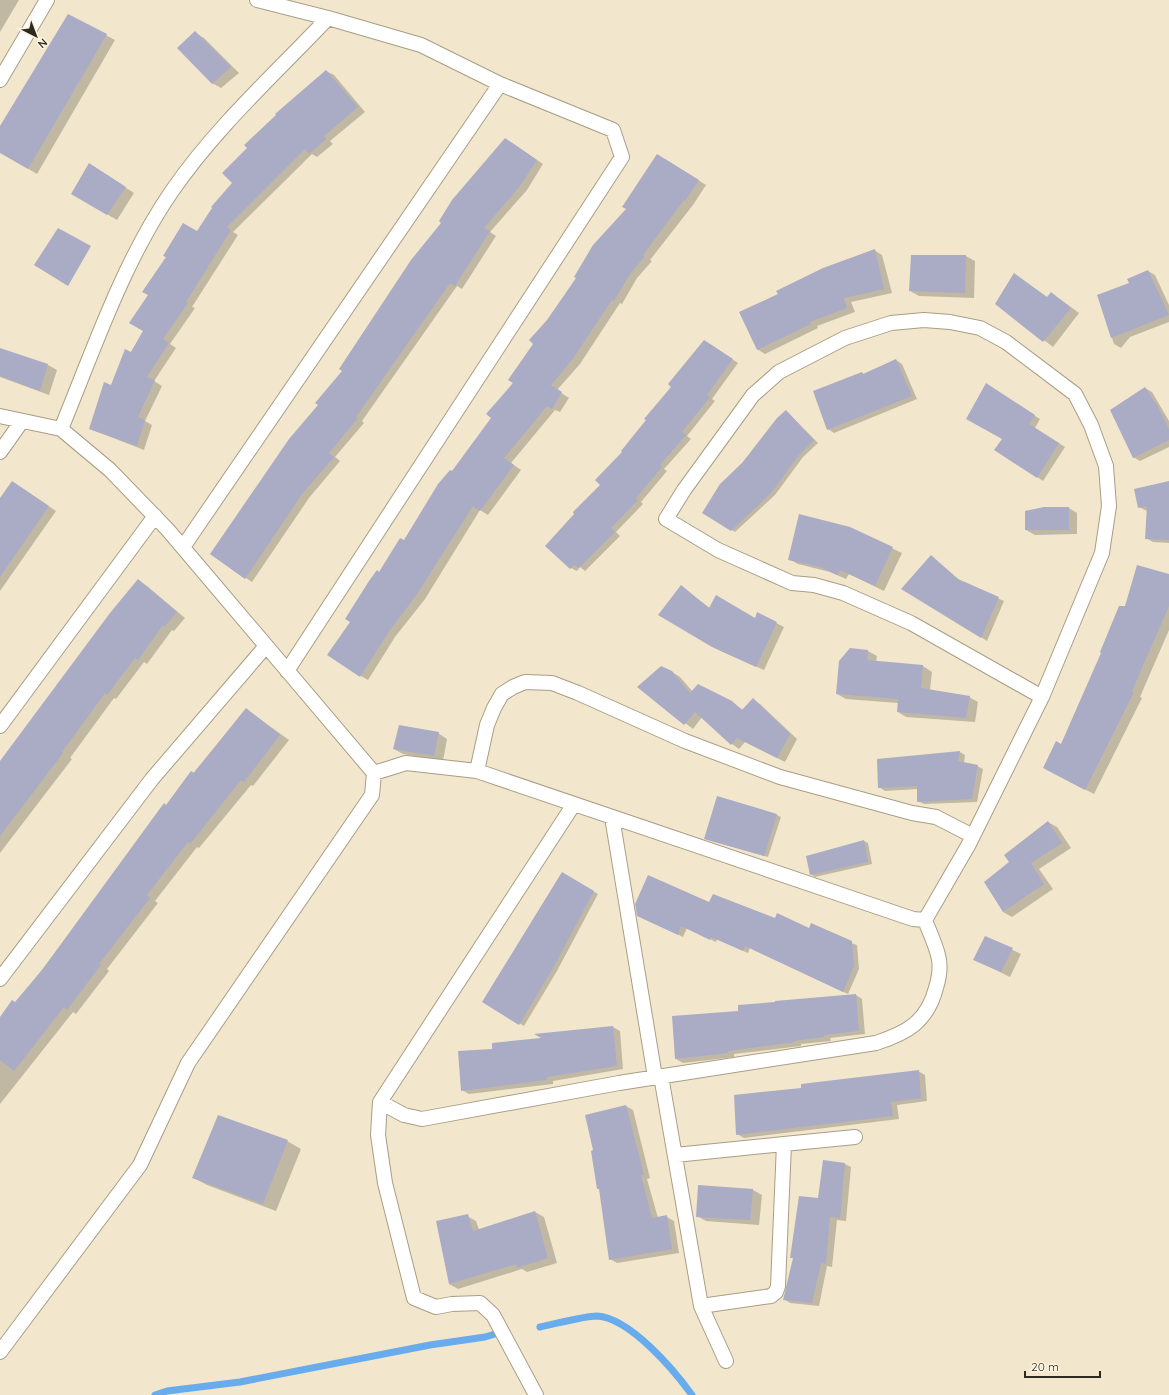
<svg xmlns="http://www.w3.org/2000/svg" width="1169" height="1395" viewBox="0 0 1169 1395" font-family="Quicksand,sans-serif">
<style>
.shadow{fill:#0003}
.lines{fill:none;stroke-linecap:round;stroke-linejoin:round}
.stream{stroke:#68aced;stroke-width:7}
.building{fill:#aaabc5}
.lane-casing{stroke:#a89e85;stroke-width:16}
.lane{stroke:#fff;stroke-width:14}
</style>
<rect width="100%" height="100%" fill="#f2e7cd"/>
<!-- shadow -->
<path class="shadow" d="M 0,0 L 19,0 L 0,32 Z
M 68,15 L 115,40 L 37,174 L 0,152 L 0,133 Z
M 195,33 L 204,38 L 239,73 L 221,88 L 212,83 Z
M 326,71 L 334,75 L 365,112 L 330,141 L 333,144 L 317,157 L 312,154 L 233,232 L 238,235 L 192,307 L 195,308 L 170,344 L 176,348 L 154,381 L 162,386 L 145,421 L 152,425 L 144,450 L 90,429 L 111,386 L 200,235 Z
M 512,143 L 543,164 L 527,190 L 490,232 L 496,236 L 462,289 L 457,286 L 362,421 L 364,423 L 335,457 L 340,461 L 309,498 L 252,582 L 246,578 L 211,554 L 343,370 Z
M 665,159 L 706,185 L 693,205 L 650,260 L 652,261 L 637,278 L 622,304 L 620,303 L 580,364 L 557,390 L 569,398 L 560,412 L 555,410 L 511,463 L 521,470 L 488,515 L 480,510 L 425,599 L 395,637 L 368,680 L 361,676 L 351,621 L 380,573 L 404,541 L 493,418 L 548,321 Z
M 98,170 L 134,193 L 117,220 L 72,194 Z
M 874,250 L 882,255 L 892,293 L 851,302 L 855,312 L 817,326 L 818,328 L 765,354 L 757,349 Z
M 912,256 L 966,256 L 975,261 L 974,298 L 919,296 L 910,291 Z
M 1148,271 L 1155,275 L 1169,305 L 1169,322 L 1130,337 L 1121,348 L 1114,344 L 1098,296 L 1131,284 Z
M 1014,274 L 1048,298 L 1051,294 L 1060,299 L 1079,313 L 1053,347 L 996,303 Z
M 710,344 L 738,363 L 712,399 L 715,401 L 687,436 L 691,439 L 664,469 L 667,471 L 641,502 L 643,504 L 616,532 L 620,536 L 585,571 L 580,567 L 577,571 L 571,568 L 546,546 L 602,485 L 624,452 Z
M 0,352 L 48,365 L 57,370 L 49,395 L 0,377 Z
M 896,360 L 902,364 L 917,399 L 834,433 L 828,429 L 862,373 L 864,374 Z
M 992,388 L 1040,419 L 1035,428 L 1065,447 L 1043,481 L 1037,477 Z
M 1145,388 L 1152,392 L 1169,421 L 1169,447 L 1140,461 L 1133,457 Z
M 786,411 L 818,443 L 803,457 L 775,495 L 735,532 L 703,513 Z
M 1169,482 L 1169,543 L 1153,542 L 1146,538 L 1147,511 L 1139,507 Z
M 20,487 L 56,511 L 0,591 L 0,500 Z
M 1069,508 L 1077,513 L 1077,534 L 1035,535 L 1026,530 Z
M 850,528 L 902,553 L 884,591 L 849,574 L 846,579 L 830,572 L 798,564 L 789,559 Z
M 931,557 L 962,582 L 1004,601 L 987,641 L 903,589 Z
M 1169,575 L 1169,630 L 1140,697 L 1142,698 L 1094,794 L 1053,773 L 1061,745 Z
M 139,581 L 147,586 L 185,618 L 174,631 L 172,630 L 147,664 L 144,662 L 116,699 L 114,698 L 70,758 L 72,759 L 0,853 L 0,763 Z
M 681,587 L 710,608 L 755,619 L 758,614 L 784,627 L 764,670 L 721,651 Z
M 851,649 L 868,651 L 877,656 L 876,662 L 923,666 L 932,672 L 930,690 L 969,697 L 978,702 L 975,722 L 906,717 L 898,712 L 898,703 L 846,699 L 837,694 Z
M 672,672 L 680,677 L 693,692 L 731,702 L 743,710 L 753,700 L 760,704 L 797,739 L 785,762 L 745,742 L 739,749 L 732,744 L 702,717 L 693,729 L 638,687 Z
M 246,709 L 289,740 L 253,786 L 251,785 L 199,848 L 197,847 L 155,901 L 158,903 L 107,969 L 109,971 L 76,1014 L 73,1012 L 0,1104 L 0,1018 L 15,1003 L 42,970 L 166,806 Z
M 438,733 L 447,739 L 443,761 L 403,754 L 394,749 Z
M 960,752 L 965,755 L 964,763 L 977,766 L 983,769 L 977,802 L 924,804 L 918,801 L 918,789 L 885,791 L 879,787 Z
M 777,815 L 781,817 L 768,857 L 705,839 Z
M 1048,822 L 1057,827 L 1071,848 L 1039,869 L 1053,889 L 1012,917 L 1003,912 L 1010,863 Z
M 864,841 L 868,843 L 872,864 L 815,877 L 811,874 Z
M 563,874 L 598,894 L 557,971 L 524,1026 L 483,1001 Z
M 709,903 L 775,919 L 857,945 L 859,969 L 848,994 L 750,948 L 748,953 L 717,939 L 716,942 L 687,928 L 683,937 L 643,918 Z
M 986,937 L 1021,954 L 1010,977 L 975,960 Z
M 856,995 L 862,999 L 865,1034 L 830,1038 L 831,1041 L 801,1044 L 801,1046 L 734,1054 L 734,1057 L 683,1063 L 676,1059 L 739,1012 Z
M 613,1027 L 620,1031 L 623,1069 L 553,1081 L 553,1084 L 469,1094 L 462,1090 L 493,1049 Z
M 918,1071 L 925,1075 L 927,1101 L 897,1105 L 899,1119 L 744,1138 L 737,1134 L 802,1089 Z
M 626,1106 L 633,1110 L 650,1178 L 647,1179 L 658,1218 L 667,1217 L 674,1221 L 679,1253 L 617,1263 L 610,1259 Z
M 287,1141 L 301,1149 L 276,1211 L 207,1185 L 194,1178 Z
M 845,1164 L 851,1167 L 846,1221 L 837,1220 L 832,1267 L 827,1266 L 819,1306 L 790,1303 L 784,1299 L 794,1259 L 791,1257 L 818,1200 Z
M 699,1186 L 753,1190 L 762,1195 L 759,1225 L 706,1221 L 697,1216 Z
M 535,1212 L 544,1217 L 557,1263 L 527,1272 L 522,1269 L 458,1289 L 449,1284 L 467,1216 L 476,1221 L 479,1230 Z"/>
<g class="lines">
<!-- stream -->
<path class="stream" d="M 540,1327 C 555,1324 584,1316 597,1316 C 630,1318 674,1370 692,1395
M 155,1395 L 167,1391 L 240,1382 L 430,1345 L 485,1337 L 502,1332"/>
</g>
<!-- building -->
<path class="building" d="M 68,14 L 107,34 L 28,169 L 0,153 L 0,126 Z
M 195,31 L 231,67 L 212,84 L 177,48 Z
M 326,70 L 358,107 L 324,136 L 326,139 L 309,154 L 305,149 L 227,227 L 231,230 L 186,302 L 188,303 L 163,339 L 169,343 L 147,377 L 155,380 L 138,417 L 145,420 L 137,446 L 89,429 L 104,382 L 111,385 L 125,349 L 131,352 L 143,331 L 129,323 L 148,295 L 142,292 L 166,257 L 163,256 L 183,223 L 197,231 L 212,208 L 211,207 L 232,183 L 222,173 L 247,148 L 244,145 L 276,115 L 275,114 Z
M 505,138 L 537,160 L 520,186 L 484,228 L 490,231 L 455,286 L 450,283 L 356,417 L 358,418 L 329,453 L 334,457 L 302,494 L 245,579 L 210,554 L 289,439 L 318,405 L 315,403 L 342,371 L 339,369 L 411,260 L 441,223 L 439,221 L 452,200 Z
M 657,154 L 699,180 L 685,201 L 684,200 L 643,255 L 645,256 L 630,274 L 614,301 L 612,300 L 572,360 L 551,385 L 562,392 L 552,409 L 547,406 L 504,458 L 514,465 L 480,511 L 473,506 L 417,594 L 388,633 L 360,677 L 327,655 L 350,622 L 345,619 L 369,581 L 377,570 L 379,572 L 400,538 L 404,540 L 438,484 L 450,470 L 452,471 L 491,418 L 486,414 L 513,383 L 508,380 L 533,344 L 529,340 L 547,320 L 576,278 L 574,277 L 593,245 L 626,209 L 622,207 Z
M 89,163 L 126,187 L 107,215 L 71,194 Z
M 58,228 L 91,246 L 68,286 L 34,265 Z
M 875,249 L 884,289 L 844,298 L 847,308 L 810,322 L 811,324 L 757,350 L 739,312 L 778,294 L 776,291 L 823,268 Z
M 911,255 L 966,255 L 965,293 L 909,291 Z
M 1148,270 L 1169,315 L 1111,338 L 1097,295 L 1129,283 L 1127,279 Z
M 1014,273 L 1047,297 L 1051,292 L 1071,308 L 1043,342 L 995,304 Z
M 704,340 L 733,359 L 707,395 L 710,397 L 682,432 L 686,435 L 660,465 L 662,467 L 636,498 L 638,500 L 611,528 L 615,532 L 579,568 L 574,565 L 570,569 L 545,546 L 574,514 L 573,512 L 600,485 L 595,480 L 622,452 L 621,451 L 646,420 L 644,419 L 671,387 L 668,384 Z
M 0,348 L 48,364 L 40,391 L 0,376 Z
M 896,359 L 912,396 L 827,430 L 813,391 L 862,372 L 863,374 Z
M 986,383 L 1035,415 L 1029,424 L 1059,443 L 1037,478 L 994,450 L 1002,439 L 966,419 Z
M 1145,387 L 1158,407 L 1169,429 L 1169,440 L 1133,458 L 1110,410 Z
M 786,410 L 814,440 L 799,455 L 771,493 L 731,531 L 702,513 L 720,484 L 742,463 L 777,418 Z
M 12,481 L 49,506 L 0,577 L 0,498 Z
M 1169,481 L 1169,540 L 1145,539 L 1147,506 L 1138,508 L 1134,489 Z
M 1044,507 L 1069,507 L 1069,530 L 1025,530 L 1025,511 Z
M 799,514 L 850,527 L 893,547 L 875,586 L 840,570 L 837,575 L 820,567 L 788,560 Z
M 931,555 L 958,579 L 999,597 L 981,638 L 901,589 Z
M 1137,565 L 1169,574 L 1169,606 L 1132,691 L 1134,692 L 1085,790 L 1043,768 L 1056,741 L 1061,744 L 1101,653 L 1100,652 L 1119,606 L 1125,606 Z
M 138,579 L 177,612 L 164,627 L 163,625 L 138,660 L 135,658 L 107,695 L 105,693 L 62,752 L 63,753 L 0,836 L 0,761 L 110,613 Z
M 681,585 L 709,608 L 716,595 L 755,618 L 757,612 L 777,622 L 756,667 L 712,647 L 658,615 Z
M 850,648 L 868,650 L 867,660 L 923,665 L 921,688 L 970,696 L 966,718 L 897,712 L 898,699 L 836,694 L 839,661 Z
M 661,666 L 672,671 L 690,693 L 698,684 L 732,701 L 742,710 L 753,698 L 790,734 L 777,758 L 737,738 L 731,745 L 695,712 L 684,725 L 637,687 Z
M 246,708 L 280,735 L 244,782 L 241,780 L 190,844 L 188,842 L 147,895 L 150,898 L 99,964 L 101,965 L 67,1010 L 64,1007 L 14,1071 L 0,1060 L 0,1017 L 12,1000 L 15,1002 L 42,970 L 164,803 L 166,805 L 191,771 L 194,773 Z
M 399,725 L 439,732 L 434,756 L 393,749 Z
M 960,751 L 958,761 L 978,765 L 972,799 L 917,802 L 917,786 L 878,788 L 877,759 Z
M 717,796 L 777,814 L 764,856 L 704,839 Z
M 1048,821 L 1062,843 L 1031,863 L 1044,884 L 1003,912 L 984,882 L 1009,862 L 1004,855 Z
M 864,840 L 868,862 L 810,875 L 806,856 Z
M 562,872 L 594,891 L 553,968 L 519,1025 L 482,1002 Z
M 648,875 L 709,902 L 713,894 L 775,918 L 777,913 L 809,928 L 811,923 L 852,941 L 854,966 L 843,992 L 745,946 L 743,951 L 711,937 L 710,940 L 681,926 L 678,935 L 637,916 L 635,904 Z
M 985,936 L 1013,948 L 1001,972 L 973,960 Z
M 856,994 L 859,1031 L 824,1035 L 824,1037 L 794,1041 L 795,1042 L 728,1051 L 728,1053 L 675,1059 L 672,1016 L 738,1011 L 738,1005 L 775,1002 L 775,1001 Z
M 613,1026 L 617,1066 L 547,1077 L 547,1080 L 461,1091 L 458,1051 L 492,1049 L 492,1043 L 541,1038 L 534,1034 Z
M 919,1070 L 921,1098 L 891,1102 L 893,1116 L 736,1135 L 734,1095 L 801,1088 L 801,1084 Z
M 626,1105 L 644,1175 L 641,1175 L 652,1218 L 667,1215 L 672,1249 L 609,1260 L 599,1189 L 597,1189 L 591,1151 L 593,1150 L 585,1115 Z
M 218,1115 L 288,1140 L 263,1204 L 192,1178 Z
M 823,1160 L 845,1163 L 840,1218 L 830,1217 L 826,1264 L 821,1263 L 812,1303 L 783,1300 L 793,1258 L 790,1258 L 799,1196 L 818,1198 Z
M 698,1185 L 753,1189 L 750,1220 L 696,1217 Z
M 535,1211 L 548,1258 L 517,1268 L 516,1264 L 449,1284 L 436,1221 L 468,1214 L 473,1231 Z"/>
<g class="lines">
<!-- lane casing -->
<g class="lane-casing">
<path id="lane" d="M 257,0 L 328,18 L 421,45 L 500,84 L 613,130 L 622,157 L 287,671
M 0,80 L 47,0
M 0,416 L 61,429 L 110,470 L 168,530 L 374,773 L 372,795 L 188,1063 L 140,1165 L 0,1352
M 61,429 C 94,349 123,262 172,191 C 216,127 275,74 328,18
M 0,452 L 22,421
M 183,547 L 500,84
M 0,726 L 155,516
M 477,771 L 487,725 L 494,708 L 502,694 L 513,687 L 525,682 L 552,683 L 578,693 L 685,741 L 780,777 L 912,813 L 936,817 L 973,836
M 374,773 L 406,763 L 477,771 L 913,919 L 925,920 L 969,844 L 1042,697 L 1102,553 L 1109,506 L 1106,466 L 1091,425 L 1075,394 L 1006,342 L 980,328 L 950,322 L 924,320 L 891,323 L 845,338 L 779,372 L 753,395 L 684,490 L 666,519 L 718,550 L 792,583 L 814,585 L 843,593 L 911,623 L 1042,697
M 612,817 L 655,1077
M 0,979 L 152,779 L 266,646
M 661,1076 L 701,1306 L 771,1296 L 776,1292 L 778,1286 L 784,1144 L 675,1155
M 380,1102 L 574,804
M 784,1144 L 855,1137
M 701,1306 L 726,1361
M 536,1395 L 493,1315 L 480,1303 L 452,1304 L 436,1307 L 414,1298 L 385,1183 L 378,1135 L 380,1102 L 404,1115 L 422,1119 L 619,1083 L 876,1043 C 907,1033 927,1022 936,988 C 939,978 941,965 938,955 C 935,943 929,931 925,920"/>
</g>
<!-- lane -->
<use href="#lane" class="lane"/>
</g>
<!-- north arrow -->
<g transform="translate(36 36) rotate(138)" stroke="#fdf5df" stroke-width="3" paint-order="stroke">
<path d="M0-3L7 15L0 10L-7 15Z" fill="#2d291f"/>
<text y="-6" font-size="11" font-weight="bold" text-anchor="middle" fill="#2d291f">N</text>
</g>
<!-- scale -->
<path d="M1025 1371v6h75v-6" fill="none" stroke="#2d291f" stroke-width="2"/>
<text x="1031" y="1371" font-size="12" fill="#2d291f" stroke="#fdf5df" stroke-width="3" paint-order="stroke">20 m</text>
</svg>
